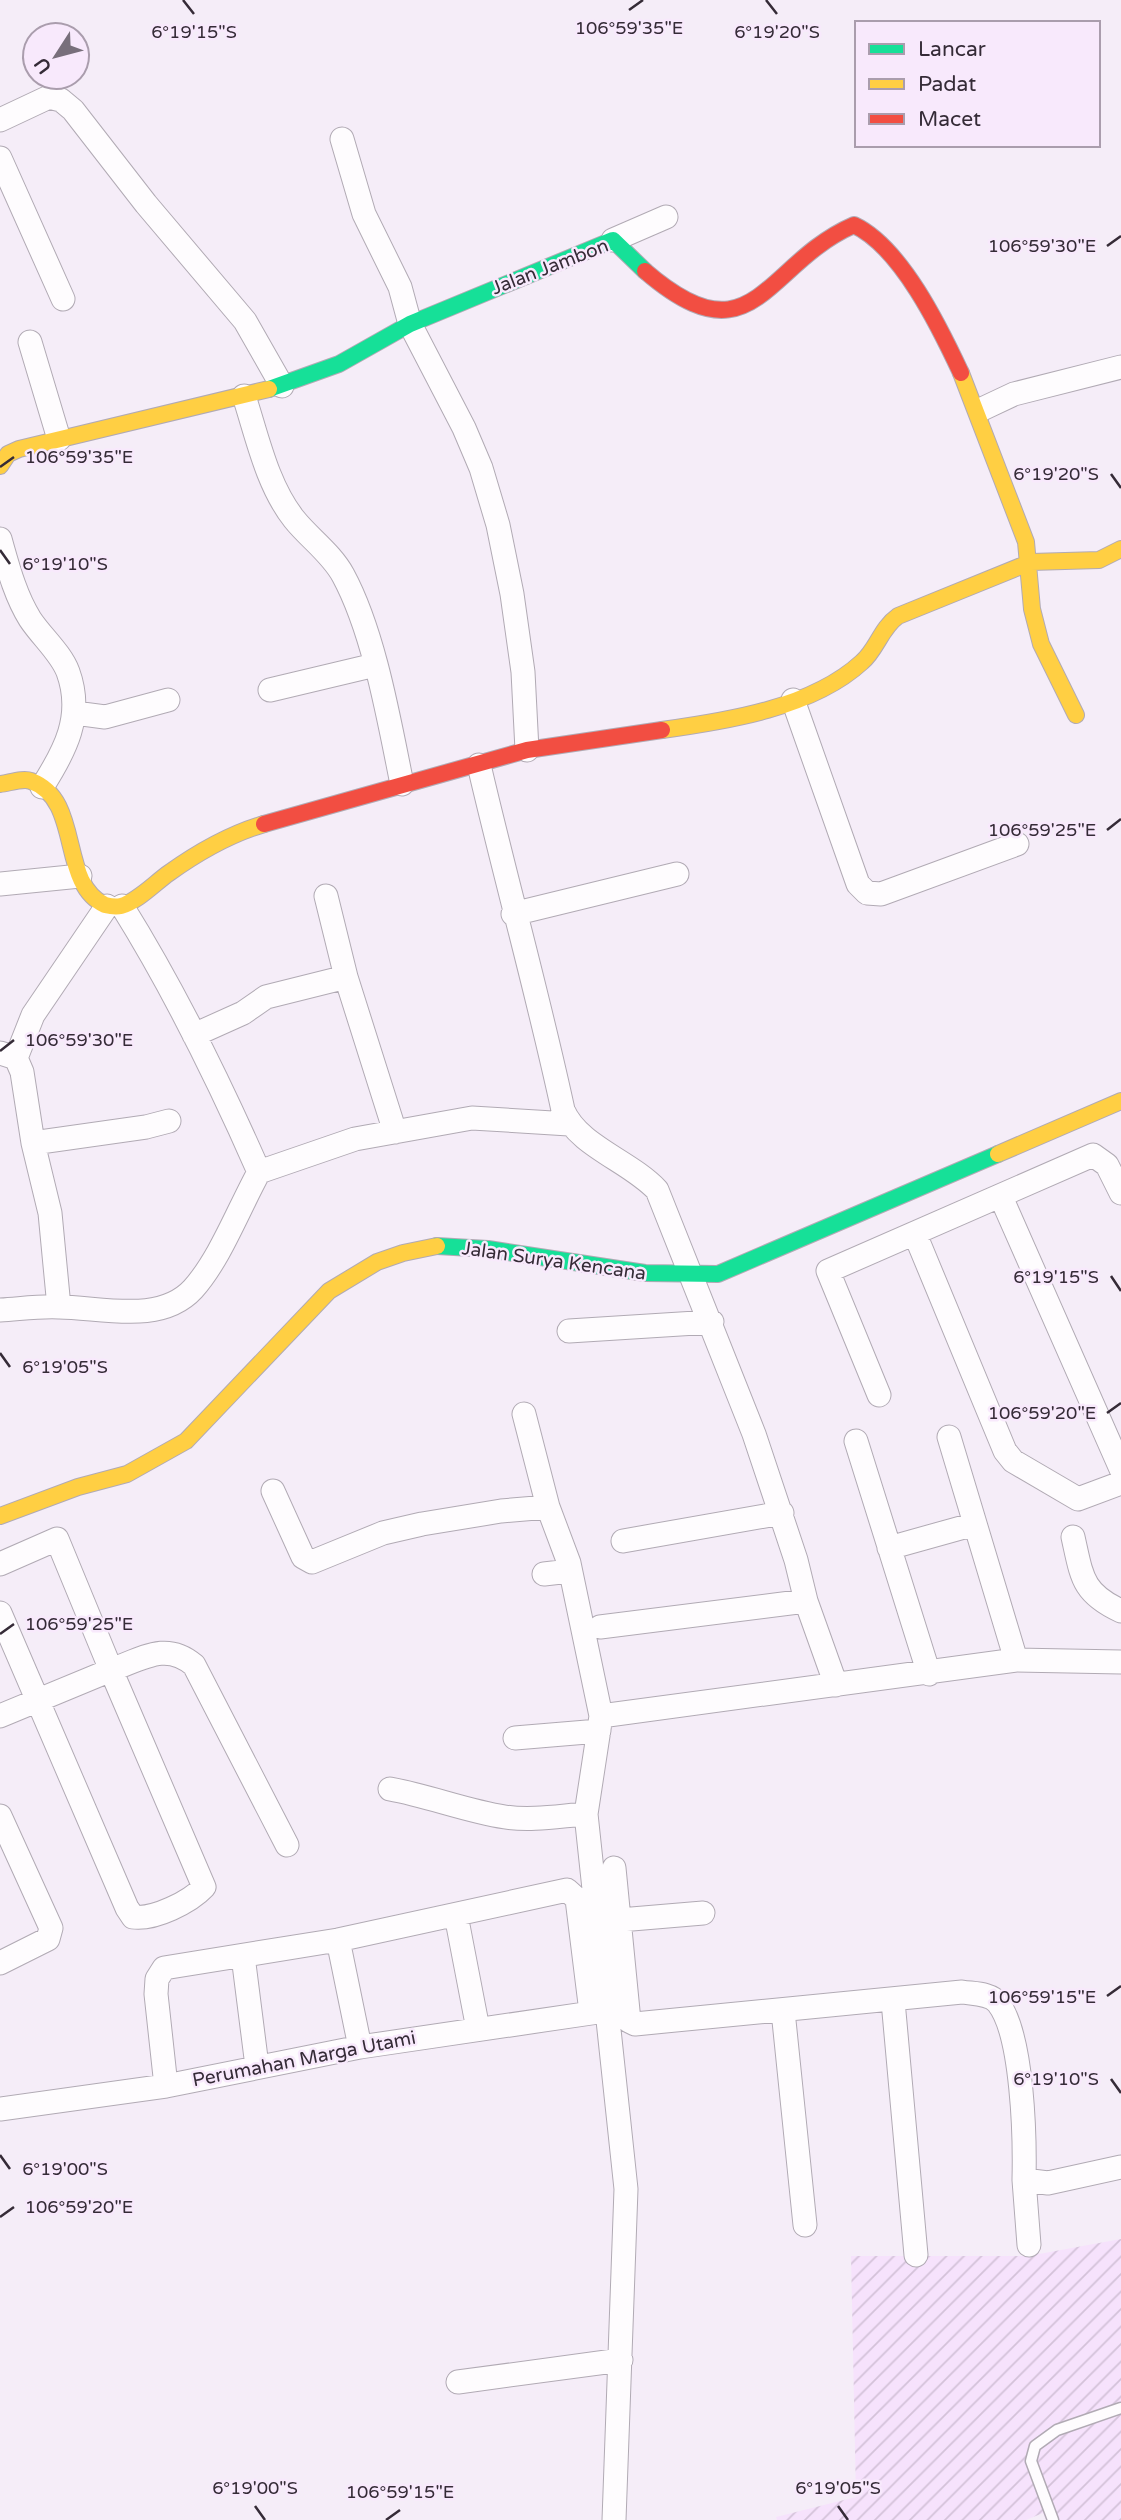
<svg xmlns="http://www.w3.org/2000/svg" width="1121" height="2520" viewBox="0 0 1121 2520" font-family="'Varela Round',sans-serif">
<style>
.industrial{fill:url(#industrial-furrows)}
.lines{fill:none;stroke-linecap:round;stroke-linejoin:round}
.lane-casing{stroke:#b1aab4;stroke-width:13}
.street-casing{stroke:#b1aab4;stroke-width:25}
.fast-casing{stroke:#b1aab4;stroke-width:18}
.slow-casing{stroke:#b1aab4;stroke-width:18}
.jam-casing{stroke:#b1aab4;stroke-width:18}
.lane{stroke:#fefcfe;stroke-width:10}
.street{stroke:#fefcfe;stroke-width:23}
.fast{stroke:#16e098;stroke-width:16}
.slow{stroke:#ffcf43;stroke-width:16}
.jam{stroke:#f24e42;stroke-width:16}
.ticks{fill:none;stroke:#352b37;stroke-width:2.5}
.labels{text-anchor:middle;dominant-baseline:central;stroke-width:5;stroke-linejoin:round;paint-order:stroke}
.street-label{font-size:19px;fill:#352b37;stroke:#f8e9fc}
.ticks-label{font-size:18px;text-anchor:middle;fill:#352b37;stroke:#f8e9fc;stroke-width:5;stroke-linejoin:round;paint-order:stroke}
</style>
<defs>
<pattern id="industrial-furrows" width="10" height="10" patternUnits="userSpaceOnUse" patternTransform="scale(1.75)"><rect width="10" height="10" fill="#f6e2fc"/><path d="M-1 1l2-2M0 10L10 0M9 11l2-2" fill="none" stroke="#d4c2d9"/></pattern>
</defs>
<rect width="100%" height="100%" fill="#f5edf8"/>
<!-- industrial -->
<path class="industrial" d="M 1121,2239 L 1121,2520 L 1046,2520 L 1043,2513 L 1026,2520 L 777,2520 L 776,2517 L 856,2497 L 851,2256 L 1028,2256 Z"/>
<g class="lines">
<!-- lane casing -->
<g class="lane-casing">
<path id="lane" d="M 1053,2520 L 1031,2461 L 1035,2446 L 1057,2430 L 1121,2408"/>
</g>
<!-- street casing -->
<g class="street-casing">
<path id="street" d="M 0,120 L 49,97 L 61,100 L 73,110 L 146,204 L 245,321 L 282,386
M 342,139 L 364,214 L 400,287 L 410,324 L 464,428 L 481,468 L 498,525 L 512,594 L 523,672 L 527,750
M 0,158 L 63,299
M 613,240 L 666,217
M 30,342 L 59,439
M 244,396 C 257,436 267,485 294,519 C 309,538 331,553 343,575 C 374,632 389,720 402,784
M 980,410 L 1014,394 L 1121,367
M 0,539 C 8,567 15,595 30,619 C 41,636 61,653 68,672 C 84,716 65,751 42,787
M 270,690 L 375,665
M 793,700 L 858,884 L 867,893 L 881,894 L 1017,844
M 75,713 L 105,717 L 168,700
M 479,765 C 506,881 538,994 563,1110 C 578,1146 630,1161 657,1190 L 754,1434 L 796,1560 L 806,1601 L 836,1685
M 0,884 L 80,876
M 326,896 L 346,977 L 395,1132
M 122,906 C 175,991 219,1081 259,1172
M 513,914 L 677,874
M 194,1035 L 243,1013 L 266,997 L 346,977
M 0,1053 L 16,1058 L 22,1072 L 33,1143 L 50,1213 L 59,1307
M 16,1058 L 33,1015 L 107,906
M 33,1143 L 146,1127 L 169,1121
M 1001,1197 L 1121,1469
M 915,1234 L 1005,1451 L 1013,1461 L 1078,1499 L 1121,1483
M 0,1310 C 19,1309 39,1306 59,1307 C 100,1307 160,1325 193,1289 C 220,1259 239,1208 259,1172 L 355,1139 L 472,1118 L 569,1124
M 569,1331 L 712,1322
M 879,1395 L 828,1271 L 1093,1155 L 1107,1165 L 1121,1193
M 524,1414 L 548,1507 L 569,1563 L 601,1716 L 586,1814 L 626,2189 L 614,2520
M 949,1437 L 1016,1660
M 856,1441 L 929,1674
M 273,1491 L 303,1557 L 312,1562 L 383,1533 L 422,1524 L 501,1511 L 548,1507
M 1073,1537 C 1082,1577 1082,1593 1121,1611
M 623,1541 L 782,1513
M 889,1548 L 975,1524
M 0,1564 L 57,1539 L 111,1670 L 0,1716
M 544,1574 L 570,1571
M 0,1613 L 127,1908 L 133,1917 C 154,1920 190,1902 204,1887 L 111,1670 C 142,1659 166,1641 194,1665 L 287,1845
M 600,1627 L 806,1601
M 601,1716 L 1016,1660 L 1121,1662
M 515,1738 L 599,1731
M 390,1789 C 429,1796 466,1811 505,1817 C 532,1821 559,1816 586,1814
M 0,1816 L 51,1928 L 48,1939 L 0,1963
M 614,1868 L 629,2021 L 635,2024 L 962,1992 C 974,1994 990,1993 998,2003 C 1023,2035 1025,2139 1024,2180 L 1048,2183 L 1121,2167
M 456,1915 L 478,2029
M 620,1920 L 703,1913
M 338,1940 L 360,2047
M 243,1956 L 257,2066
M 893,2001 L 916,2255
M 783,2011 L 805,2225
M 166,2086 L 156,1994 L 157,1979 L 164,1968 L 338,1940 L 567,1890 L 577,1899 L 591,2012
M 0,2109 L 166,2086 L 360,2047 L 605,2011
M 1024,2180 L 1029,2245
M 458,2382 L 621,2360"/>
</g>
<!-- fast casing -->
<g class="fast-casing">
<path id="fast" d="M 269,389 L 339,364 L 410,324 L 613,240 L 645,271
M 437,1246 L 488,1249 L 645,1273 L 718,1274 L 998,1154"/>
</g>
<!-- slow casing -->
<g class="slow-casing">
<path id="slow" d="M 961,373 L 1026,542 L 1032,609 L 1041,644 L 1076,715
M 0,466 L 8,454 L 19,449 L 269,389
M 662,730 C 727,721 812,708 862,662 C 877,649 881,628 898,616 L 1031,562 L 1099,560 L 1121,549
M 0,784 C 9,783 23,778 31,781 C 83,800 58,883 105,905 C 109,906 117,907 121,906 C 137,902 156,882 169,873 C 197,853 230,834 264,824
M 998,1154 L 1121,1101
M 0,1516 L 78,1487 L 127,1474 L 186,1441 L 329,1291 L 377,1262 L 403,1253 L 437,1246"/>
</g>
<!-- jam casing -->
<g class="jam-casing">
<path id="jam" d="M 645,271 C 754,365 764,264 854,225 C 901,247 940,328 961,373
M 264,824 L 527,750 L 662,730"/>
</g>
<!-- lane -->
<use href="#lane" class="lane"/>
<!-- street -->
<use href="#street" class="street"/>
<!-- fast -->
<use href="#fast" class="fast"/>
<!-- slow -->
<use href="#slow" class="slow"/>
<!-- jam -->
<use href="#jam" class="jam"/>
</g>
<!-- ticks -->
<path class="ticks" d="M 183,0 L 194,14M 766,0 L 777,14M 629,10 L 643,0M 1107,246 L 1121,236M 0,467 L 14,457M 1111,474 L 1121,488M 0,550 L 10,564M 1107,830 L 1121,819M 0,1051 L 14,1040M 1111,1276 L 1121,1291M 0,1353 L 10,1367M 1107,1413 L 1121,1403M 0,1634 L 14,1624M 1107,1996 L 1121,1986M 1111,2079 L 1121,2093M 0,2155 L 10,2169M 0,2217 L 14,2207M 255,2506 L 265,2520M 838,2506 L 848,2520M 386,2520 L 400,2510"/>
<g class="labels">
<!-- street labels -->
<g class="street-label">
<text transform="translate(550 267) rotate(-21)">Jalan Jambon</text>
<text transform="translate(554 1261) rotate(8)">Jalan Surya Kencana</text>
<text transform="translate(304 2059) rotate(-11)">Perumahan Marga Utami</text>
</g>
</g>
<g class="ticks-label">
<text x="629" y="34">106°59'35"E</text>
<text x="194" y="38">6°19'15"S</text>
<text x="777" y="38">6°19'20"S</text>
<text x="1042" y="252">106°59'30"E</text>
<text x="79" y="463">106°59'35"E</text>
<text x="1056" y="480">6°19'20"S</text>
<text x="65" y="570">6°19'10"S</text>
<text x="1042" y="836">106°59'25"E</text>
<text x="79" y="1046">106°59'30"E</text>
<text x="1056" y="1283">6°19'15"S</text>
<text x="65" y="1373">6°19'05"S</text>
<text x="1042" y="1419">106°59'20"E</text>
<text x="79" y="1630">106°59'25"E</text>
<text x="1042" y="2003">106°59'15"E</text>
<text x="1056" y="2085">6°19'10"S</text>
<text x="65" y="2175">6°19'00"S</text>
<text x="79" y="2213">106°59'20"E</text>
<text x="255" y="2494">6°19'00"S</text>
<text x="838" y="2494">6°19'05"S</text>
<text x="400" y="2498">106°59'15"E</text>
</g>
<!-- legend -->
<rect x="855" y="21" width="245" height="126" fill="#f8e9fc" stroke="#aa9dad" stroke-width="2"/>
<rect x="869" y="44" width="35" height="10" fill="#16e098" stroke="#aa9dad" stroke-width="2"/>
<text x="918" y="56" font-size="21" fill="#352b37">Lancar</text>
<rect x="869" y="79" width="35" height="10" fill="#ffcf43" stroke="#aa9dad" stroke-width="2"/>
<text x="918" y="91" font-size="21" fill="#352b37">Padat</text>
<rect x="869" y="114" width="35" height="10" fill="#f24e42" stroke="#aa9dad" stroke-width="2"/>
<text x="918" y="126" font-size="21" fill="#352b37">Macet</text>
<!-- north arrow -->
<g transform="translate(56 56) rotate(234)"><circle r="33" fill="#f8e9fc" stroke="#aa9dad" stroke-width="2"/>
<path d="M0-5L12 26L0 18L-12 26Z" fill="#786f7b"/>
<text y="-10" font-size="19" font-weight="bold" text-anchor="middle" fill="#352b37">U</text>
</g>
</svg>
